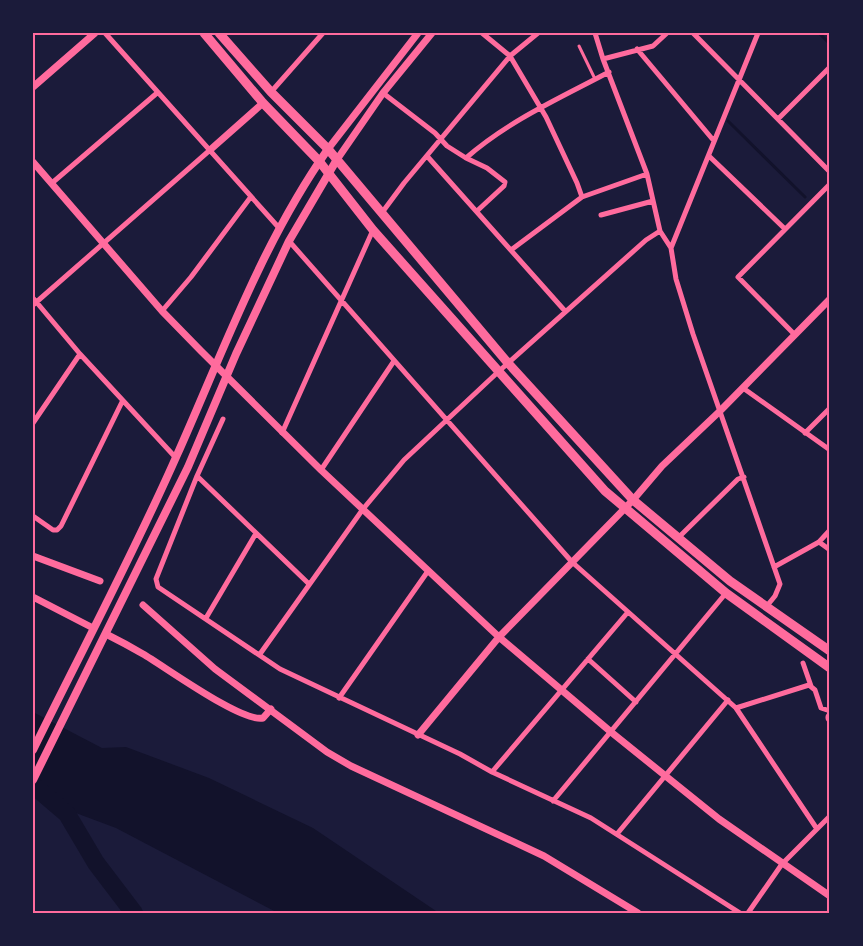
<svg xmlns="http://www.w3.org/2000/svg" width="863" height="946" viewBox="0 0 863 946" font-family="Barlow,sans-serif">
<style>
.water{fill:#12122b}
.lines{fill:none;stroke-linecap:round;stroke-linejoin:round}
.stream{stroke:#12122b;stroke-width:3}
.river{stroke:#12122b;stroke-width:18}
.service{stroke:#ff6b9d;stroke-width:3}
.minor{stroke:#ff6b9d;stroke-width:5}
.tertiary{stroke:#ff6b9d;stroke-width:7}
.secondary{stroke:#ff6b9d;stroke-width:8}
.trunk{stroke:#ff6b9d;stroke-width:9}
.neatline{fill:none;stroke:#ff6b9d;stroke-width:2}
</style>
<rect width="100%" height="100%" fill="#1b1b3a"/>
<!-- water -->
<path class="water" d="M 33,712 L 102,748 L 126,747 L 209,778 L 313,828 L 439,913 L 278,913 L 116,828 L 33,797 Z"/>
<g class="lines">
<!-- stream -->
<path class="stream" d="M 819,33 L 830,44
M 728,121 L 805,197"/>
<!-- river -->
<path class="river" d="M 33,785 L 67,814 L 96,863 L 134,913"/>
<!-- service -->
<path class="service" d="M 579,46 L 595,79"/>
<!-- minor -->
<path class="minor" d="M 105,33 L 280,229
M 482,33 L 510,56 L 546,117 L 577,183 L 582,197
M 595,33 L 603,59 L 647,174 L 660,231 L 671,248 L 676,279 L 693,334 L 780,584 L 775,596 L 766,607
M 693,33 L 830,172
M 637,49 L 714,141
M 603,59 L 653,46 L 667,33
M 271,92 L 323,33
M 383,93 L 435,133 L 447,146 L 466,158 C 508,121 560,98 609,72
M 778,119 L 830,67
M 427,156 L 565,311
M 709,156 L 785,229
M 466,158 L 487,168 L 505,182 L 504,186 L 477,211
M 52,183 L 157,93
M 381,214 L 404,183 L 510,56 L 538,33
M 601,215 L 653,201
M 289,241 L 572,562 L 736,708 L 817,829
M 671,248 L 758,33
M 511,250 L 582,197 L 647,174
M 33,298 L 80,354 L 176,458
M 33,305 L 210,150
M 162,311 L 191,277 L 250,198
M 795,335 L 738,277 L 830,184
M 743,388 L 830,450
M 223,419 L 197,476 L 156,579 L 158,587 L 280,669 L 460,754 L 492,772 L 591,818 L 740,913
M 33,423 L 80,354
M 282,433 L 373,230
M 805,433 L 830,408
M 321,470 L 394,361
M 197,476 L 309,584
M 33,516 L 53,530 L 57,530 L 61,526 L 122,402
M 679,537 L 738,479 L 744,477
M 819,542 L 830,550
M 774,567 L 819,542 L 830,530
M 206,618 L 255,535
M 260,654 L 363,509 L 404,460 L 498,372 L 646,240 L 660,231
M 588,659 L 636,702
M 803,663 L 811,686
M 339,698 L 428,571
M 736,708 L 809,685 L 815,690 L 821,708 L 830,711
M 492,772 L 628,612
M 553,801 L 726,593
M 617,834 L 728,700
M 748,913 L 782,864 L 830,816"/>
<!-- tertiary -->
<path class="tertiary" d="M 33,87 L 95,33
M 328,149 L 418,33
M 210,150 L 263,103
M 336,161 L 383,93 L 432,33
M 33,162 L 162,311 L 201,351 L 321,470 L 499,637 L 611,732 L 719,819 L 830,896
M 33,556 L 100,581
M 33,597 L 93,628
M 143,605 L 215,669 L 327,752 L 351,766 L 544,856 L 638,913
M 106,634 C 118,640 131,647 143,654 C 164,666 242,723 263,718 L 271,709
M 418,735 L 499,637 L 633,500 L 662,466 L 720,411 L 830,299"/>
<!-- secondary -->
<path class="secondary" d="M 33,750 C 81,652 133,555 177,455 C 223,352 262,243 328,149
M 33,780 L 188,467 L 236,354 L 289,241 L 336,161"/>
<!-- trunk -->
<path class="trunk" d="M 204,33 L 263,103 L 319,161 L 373,230 L 605,491 L 726,593 L 830,668
M 219,33 L 271,92 L 328,149 L 508,363 L 633,500 L 730,581 L 830,651
M 830,717 L 830,718"/>
</g>
<!-- border -->
<rect width="863" height="946" fill="none" stroke="#1b1b3a" stroke-width="69"/>
<rect x="34" y="34" width="794" height="878" class="neatline"/>
</svg>
